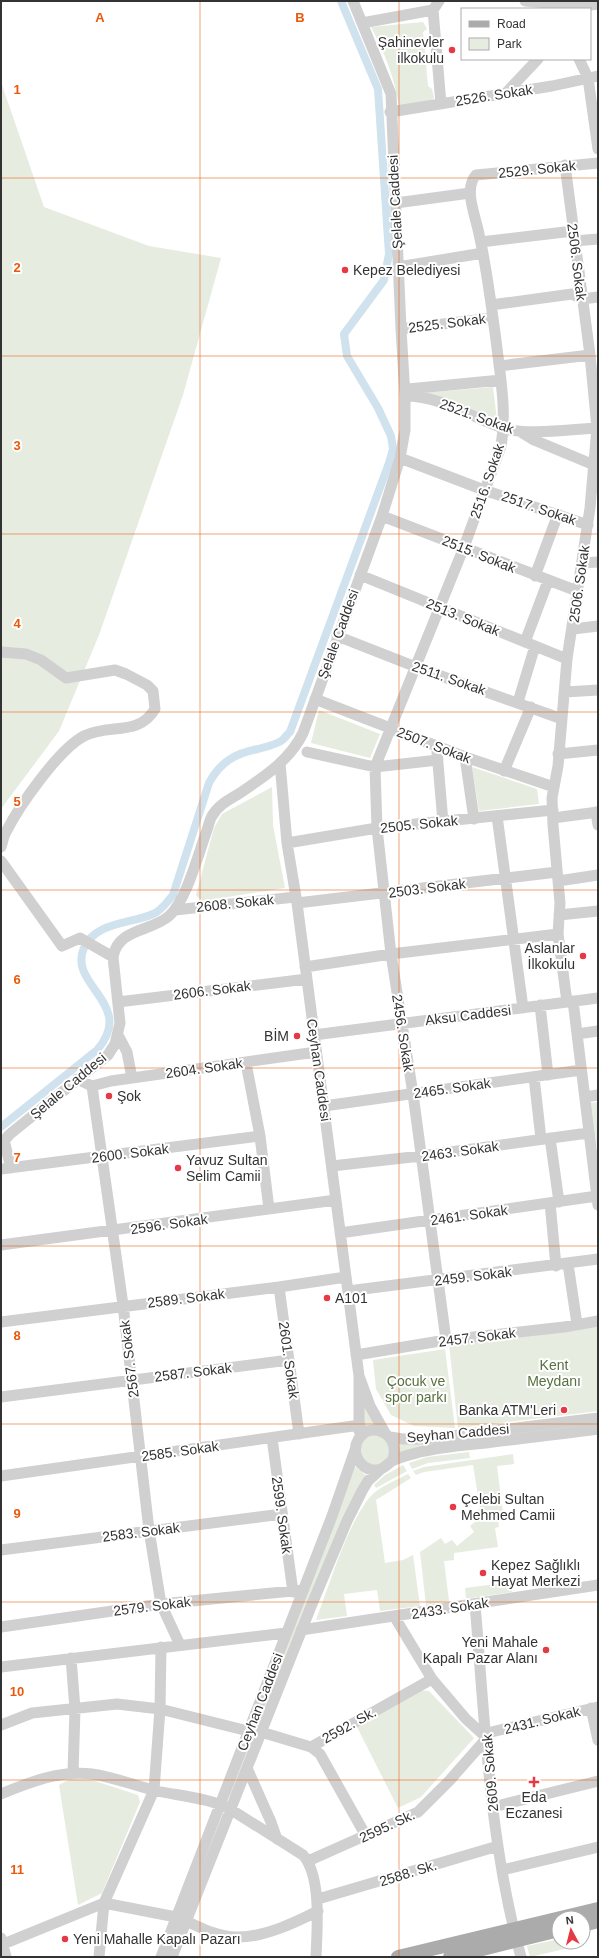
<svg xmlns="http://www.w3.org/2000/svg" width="599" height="1958" viewBox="0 0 599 1958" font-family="Arial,sans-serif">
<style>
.green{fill:#e6ecdf}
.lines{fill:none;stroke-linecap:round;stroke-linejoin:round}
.canal{stroke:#cfe2ee;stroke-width:8}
.minor{stroke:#d0d0d0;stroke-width:11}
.major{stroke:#ababab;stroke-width:14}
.grid{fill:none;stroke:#e8590c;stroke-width:1;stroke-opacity:0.55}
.poi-dot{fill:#e63946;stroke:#fff;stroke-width:1.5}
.labels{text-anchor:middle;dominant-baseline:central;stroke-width:4;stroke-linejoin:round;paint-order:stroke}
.poi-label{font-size:14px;fill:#333;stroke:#fff;text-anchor:start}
.street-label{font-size:14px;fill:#333;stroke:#fff}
.park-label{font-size:14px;fill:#56703f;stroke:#fff}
.grid-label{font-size:13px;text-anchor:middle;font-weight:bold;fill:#e8590c;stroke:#fff;stroke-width:4;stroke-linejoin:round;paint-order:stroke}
</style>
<rect width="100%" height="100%" fill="#fff"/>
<!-- green -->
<path class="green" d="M 423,22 L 427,29 L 423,32 L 428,86 L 432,89 L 434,98 L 431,100 L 399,106 C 394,77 385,53 371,27 Z
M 1,82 L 44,207 L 149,246 L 221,258 L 183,395 L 99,635 L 59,731 L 1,809 Z
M 493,387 L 497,420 L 472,409 L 422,393 Z
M 319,710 L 380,734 L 370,758 L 311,743 Z
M 472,767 L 537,789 L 539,804 L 479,811 Z
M 272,787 L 273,825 L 285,888 L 202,901 L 196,895 L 214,828 L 222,814 Z
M 598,1102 L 598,1150 L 597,1150 L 591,1103 Z
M 598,1324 L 598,1411 L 458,1428 L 449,1344 Z
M 445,1349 L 455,1428 L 414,1426 L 391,1415 L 376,1389 L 373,1360 Z
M 363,1391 L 376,1425 L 363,1429 Z
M 598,1423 L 598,1425 L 399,1454 L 398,1443 Z
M360 1450a15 15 0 1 1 30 0a15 15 0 1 1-30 0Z
M 469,1452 L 470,1458 L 428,1463 L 412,1469 L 409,1463 L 427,1457 Z
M 513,1454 L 514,1464 L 497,1466 L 503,1514 L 498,1515 L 499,1527 L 495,1528 L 498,1547 L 454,1553 L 454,1560 L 444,1561 L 449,1601 L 426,1605 L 420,1552 L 441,1538 L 445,1544 L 452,1540 L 457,1546 L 474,1532 L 470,1526 L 476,1521 L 471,1516 L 480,1508 L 473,1465 L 424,1472 L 416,1475 L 413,1471 L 424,1467 Z
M 403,1465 L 407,1471 L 376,1488 L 374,1485 L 385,1475 Z
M 354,1466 L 367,1476 L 231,1796 L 228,1795 Z
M 408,1474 L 411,1478 L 376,1500 L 385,1563 L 403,1560 L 413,1555 L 420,1606 L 380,1611 L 377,1590 L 344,1594 L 347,1616 L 316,1620 C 329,1587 347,1524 370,1497 C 378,1487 397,1480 408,1474 Z
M 511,1582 L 512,1592 L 466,1599 L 465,1588 Z
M 419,1690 L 429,1691 L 474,1738 L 421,1797 L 398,1808 L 357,1727 Z
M 70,1779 L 92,1780 L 138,1795 L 140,1802 L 102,1893 L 78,1905 L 59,1785 Z
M 559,1939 L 559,1942 L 574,1942 L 573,1947 L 530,1957 L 527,1946 Z"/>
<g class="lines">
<!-- canal -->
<path class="canal" d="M 1,1127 L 97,1050 C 137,1004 67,985 84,948 C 95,922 130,924 153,914 C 161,911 167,902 173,895 L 209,783 C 220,762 236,753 258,749 C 265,747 275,745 281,741 C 285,739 287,734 290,732 L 389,463 L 393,449 L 391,436 L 378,408 L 347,356 L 344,334 L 384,280 L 389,254 L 378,89 L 341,1"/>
<!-- minor -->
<path class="minor" d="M 525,1 L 583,6 L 598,4
M 433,10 L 441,104
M 362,23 L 433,10 L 439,1
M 579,59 L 588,78 L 598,149
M 505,94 L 538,59
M 390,112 L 552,86 L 598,76
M 565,165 L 590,355 L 597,428 L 590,508 L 567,659 L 558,766 L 552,798 L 553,825 L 560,903 L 558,934 L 567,1002
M 396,203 L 470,193
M 574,241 L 598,239
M 481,242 L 573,231
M 398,267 L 483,253
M 491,305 L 572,294 L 582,299 L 598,297
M 401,329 L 493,318
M 499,366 L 590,355
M 408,389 L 501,380
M 405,396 C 442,396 470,417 503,428 C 527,436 572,429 598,428
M 521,432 L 534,440 L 594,465
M 400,458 L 484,490 L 588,525
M 382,516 L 577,591
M 582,563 L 598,562
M 360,575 L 567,659
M 535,576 L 558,514
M 573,629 L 598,626
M 337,636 L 416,667 L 562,719
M 525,642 L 548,581
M 1,652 L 26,654 L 41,660 L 66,678 L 115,670 L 126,674 L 147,685 L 153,691 L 155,709 C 138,737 110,723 84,736 C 59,749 19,806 6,832 C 3,837 3,842 1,847
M 565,692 L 598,690
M 315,699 L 465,757 L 554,787
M 518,702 L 535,646
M 307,752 L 375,767 L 438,760
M 437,752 L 443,822
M 558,754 L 598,750
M 465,757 L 474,819
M 280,763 L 287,843 L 297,903 L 359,1376
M 504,771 L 531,707
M 596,812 L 598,825
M 497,816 L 523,1008
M 553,818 L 598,812
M 287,843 L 377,828 L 553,810
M 1,861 L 62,946 L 80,938 L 113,957
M 558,881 L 598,875
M 297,903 L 557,872
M 175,910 L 295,897
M 559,915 L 598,911
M 305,967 L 391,954 L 558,934
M 573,1001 L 598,1205
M 118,1002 L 307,979
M 540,1005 L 548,1075
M 577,1034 L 598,1031
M 118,1035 L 127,1052 L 132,1078
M 314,1035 L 598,998
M 246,1063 L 260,1136 L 269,1209
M 534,1077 L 541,1139
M 77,1079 L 92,1086 L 123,1305 L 149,1530 L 161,1604 L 180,1645
M 92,1086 L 111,1081 L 316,1052
M 585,1097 L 598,1095
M 324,1106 L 581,1070
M 550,1138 L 559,1202
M 4,1140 L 11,1168
M 1,1144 L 10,1134 L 108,1055 L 115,1044 L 120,1023 L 113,957 C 118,928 151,932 169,916 C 186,901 198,855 206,833 C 208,828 209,821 212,816 C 218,805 230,799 240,793 C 265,776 290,760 303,733 L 382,516 L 400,458 L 405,430 L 405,396 L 401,329 L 391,94 L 353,1
M 332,1166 L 421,1156 L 588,1133
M 1,1169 L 260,1136
M 550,1203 L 556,1266
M 340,1233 L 597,1196
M 1,1245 L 336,1200
M 568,1264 L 577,1324
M 279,1287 L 299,1434
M 348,1291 L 598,1259
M 1,1322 L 279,1287 L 346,1277
M 446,1340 L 413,1094 L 391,954 L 377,828 L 375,767 L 464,547 L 501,446 C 507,411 500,375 496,340 C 491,304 487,269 479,234 C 476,217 463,189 476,175 L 598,163
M 356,1355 L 446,1340 L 564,1327 L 598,1321
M 1,1397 L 289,1360
M 359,1431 L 359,1376 L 370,1406 L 385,1433
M 390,1437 L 403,1439 L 426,1439 L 598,1418
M 272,1438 L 293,1592
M 392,1461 C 403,1436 371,1418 358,1440 C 351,1452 359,1468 373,1470 C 382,1471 385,1466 392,1461 C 399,1457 412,1454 420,1452 C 442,1447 464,1445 486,1443 C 524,1438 561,1434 598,1429
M 1,1476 L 360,1425
M 1,1550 L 282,1514
M 475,1604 C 485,1722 489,1842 521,1957
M 1,1627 L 161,1604 L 303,1590
M 301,1630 L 598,1585
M 71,1658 L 75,1709 L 73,1773
M 1,1667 L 286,1633
M 591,1708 L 598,1740
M 1,1725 L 32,1713 L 117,1704 L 160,1709 L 248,1731
M 261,1732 L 311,1747 L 320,1754 L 366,1836
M 487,1733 L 598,1707
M 311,1747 L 432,1679
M 247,1768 L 271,1822 L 277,1839
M 1,1794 C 30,1782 60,1770 92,1774 C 114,1777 135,1786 157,1791 C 181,1796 208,1798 230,1809 L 303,1855 C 322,1877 317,1929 316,1957
M 493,1807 L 598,1781
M 308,1861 L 418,1812 L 450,1780 L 487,1738 L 466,1719 L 432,1679 L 394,1616
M 502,1870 L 598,1847
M 318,1899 L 498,1846
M 186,1921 C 201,1928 218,1937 236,1937 C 263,1938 294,1923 318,1911
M 1,1938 L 6,1957
M 1,1945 L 104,1903 L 176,1917
M 99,1957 L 104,1903 L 154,1790 L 160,1709 L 161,1647
M 161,1957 L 332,1516 L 356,1447
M 172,1957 L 312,1604 L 347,1521 L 362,1491 L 368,1481 L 381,1469"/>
<!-- major -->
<path class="major" d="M 583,1925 L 598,1921
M 398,1957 L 598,1909
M 450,1957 L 559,1930"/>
</g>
<!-- grid -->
<path class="grid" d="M 200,1 L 200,1957M 399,1 L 399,1957M 1,178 L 598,178M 1,356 L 598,356M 1,534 L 598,534M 1,712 L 598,712M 1,890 L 598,890M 1,1068 L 598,1068M 1,1246 L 598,1246M 1,1424 L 598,1424M 1,1602 L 598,1602M 1,1780 L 598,1780"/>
<!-- markers -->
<g class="poi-dot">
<circle cx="452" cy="50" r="4"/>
<circle cx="345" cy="270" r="4"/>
<circle cx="583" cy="956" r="4"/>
<circle cx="297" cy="1036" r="4"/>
<circle cx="109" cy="1096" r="4"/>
<circle cx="178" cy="1168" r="4"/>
<circle cx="327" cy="1298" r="4"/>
<circle cx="564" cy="1410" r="4"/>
<circle cx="453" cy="1507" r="4"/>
<circle cx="483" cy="1573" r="4"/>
<circle cx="546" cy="1650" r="4"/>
<path d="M532 1776h4v4h4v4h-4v4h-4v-4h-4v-4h4z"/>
<circle cx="65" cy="1939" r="4"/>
</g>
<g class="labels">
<!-- poi labels -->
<g class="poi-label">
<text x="444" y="42" text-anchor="end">Şahinevler<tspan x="444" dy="16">ilkokulu</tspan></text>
<text x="353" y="270">Kepez Belediyesi</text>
<text x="575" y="948" text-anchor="end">Aslanlar<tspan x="575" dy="16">İlkokulu</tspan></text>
<text x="289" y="1036" text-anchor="end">BİM</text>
<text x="117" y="1096">Şok</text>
<text x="186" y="1160">Yavuz Sultan<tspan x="186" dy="16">Selim Camii</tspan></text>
<text x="335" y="1298">A101</text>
<text x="556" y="1410" text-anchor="end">Banka ATM'Leri</text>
<text x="461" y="1499">Çelebi Sultan<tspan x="461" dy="16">Mehmed Camii</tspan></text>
<text x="491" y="1565">Kepez Sağlıklı<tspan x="491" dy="16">Hayat Merkezi</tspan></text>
<text x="538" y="1642" text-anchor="end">Yeni Mahale<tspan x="538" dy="16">Kapalı Pazar Alanı</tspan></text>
<text x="534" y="1797" text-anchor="middle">Eda<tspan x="534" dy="16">Eczanesi</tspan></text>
<text x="73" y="1939">Yeni Mahalle Kapalı Pazarı</text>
</g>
<!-- street labels -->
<g class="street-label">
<text transform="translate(494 95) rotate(-9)">2526. Sokak</text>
<text transform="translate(537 169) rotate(-6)">2529. Sokak</text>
<text transform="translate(395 202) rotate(-93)">Şelale Caddesi</text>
<text transform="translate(577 262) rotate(83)">2506. Sokak</text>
<text transform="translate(447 323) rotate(-7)">2525. Sokak</text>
<text transform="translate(477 416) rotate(20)">2521. Sokak</text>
<text transform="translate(487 481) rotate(-71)">2516. Sokak</text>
<text transform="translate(539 508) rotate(19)">2517. Sokak</text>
<text transform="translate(479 554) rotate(22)">2515. Sokak</text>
<text transform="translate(579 584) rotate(-82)">2506. Sokak</text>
<text transform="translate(463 617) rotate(22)">2513. Sokak</text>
<text transform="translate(338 634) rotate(-70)">Şelale Caddesi</text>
<text transform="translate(449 678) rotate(19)">2511. Sokak</text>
<text transform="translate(434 745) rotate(21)">2507. Sokak</text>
<text transform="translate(419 824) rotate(-6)">2505. Sokak</text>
<text transform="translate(427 888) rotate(-7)">2503. Sokak</text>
<text transform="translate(235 903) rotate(-6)">2608. Sokak</text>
<text transform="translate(212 990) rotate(-7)">2606. Sokak</text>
<text transform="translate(468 1015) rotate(-7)">Aksu Caddesi</text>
<text transform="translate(403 1033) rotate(81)">2456. Sokak</text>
<text transform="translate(204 1068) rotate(-8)">2604. Sokak</text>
<text transform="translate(319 1070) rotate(82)">Ceyhan Caddesi</text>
<text transform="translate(68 1086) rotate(-40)">Şelale Caddesi</text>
<text transform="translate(452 1088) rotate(-8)">2465. Sokak</text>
<text transform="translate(460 1151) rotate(-8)">2463. Sokak</text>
<text transform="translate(130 1153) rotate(-7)">2600. Sokak</text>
<text transform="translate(469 1215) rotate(-8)">2461. Sokak</text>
<text transform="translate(169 1224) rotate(-8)">2596. Sokak</text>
<text transform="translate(473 1276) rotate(-7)">2459. Sokak</text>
<text transform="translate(186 1298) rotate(-7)">2589. Sokak</text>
<text transform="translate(477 1337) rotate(-7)">2457. Sokak</text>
<text transform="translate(129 1359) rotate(-97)">2567. Sokak</text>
<text transform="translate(289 1360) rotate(82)">2601. Sokak</text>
<text transform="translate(193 1372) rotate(-7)">2587. Sokak</text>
<text transform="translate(458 1433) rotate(-5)">Seyhan Caddesi</text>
<text transform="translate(180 1451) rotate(-8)">2585. Sokak</text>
<text transform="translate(282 1515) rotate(82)">2599. Sokak</text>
<text transform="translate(141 1532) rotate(-7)">2583. Sokak</text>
<text transform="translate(152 1606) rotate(-7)">2579. Sokak</text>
<text transform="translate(450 1608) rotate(-9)">2433. Sokak</text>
<text transform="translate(260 1702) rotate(-69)">Ceyhan Caddesi</text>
<text transform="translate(542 1720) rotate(-14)">2431. Sokak</text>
<text transform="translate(349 1725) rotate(-29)">2592. Sk.</text>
<text transform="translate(490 1773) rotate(-95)">2609. Sokak</text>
<text transform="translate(387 1826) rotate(-25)">2595. Sk.</text>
<text transform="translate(408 1873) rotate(-17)">2588. Sk.</text>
</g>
<!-- park labels -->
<g class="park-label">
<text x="554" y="1365">Kent<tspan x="554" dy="16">Meydanı</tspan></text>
<text x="416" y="1381">Çocuk ve<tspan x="416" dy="16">spor parkı</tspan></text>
</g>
</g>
<g class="grid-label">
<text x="100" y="22">A</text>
<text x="300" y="22">B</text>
<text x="17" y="94">1</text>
<text x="17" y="272">2</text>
<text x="17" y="450">3</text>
<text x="17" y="628">4</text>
<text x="17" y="806">5</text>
<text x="17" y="984">6</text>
<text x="17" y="1162">7</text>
<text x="17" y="1340">8</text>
<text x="17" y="1518">9</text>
<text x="17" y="1696">10</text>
<text x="17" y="1874">11</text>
</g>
<!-- border -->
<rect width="599" height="1958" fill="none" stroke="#333333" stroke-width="4"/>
<!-- legend -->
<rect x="461" y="8" width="130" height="52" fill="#ffffff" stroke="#adadad"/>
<rect x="469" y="21" width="20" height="6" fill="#ababab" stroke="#adadad"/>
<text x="497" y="28" font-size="12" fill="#333333">Road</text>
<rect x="469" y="38" width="20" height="12" fill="#e6ecdf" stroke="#adadad"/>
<text x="497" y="48" font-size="12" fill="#333333">Park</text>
<!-- north arrow -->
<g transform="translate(571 1930) rotate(353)"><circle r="19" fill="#ffffff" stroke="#adadad"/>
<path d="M0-3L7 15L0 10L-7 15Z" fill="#e63946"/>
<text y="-6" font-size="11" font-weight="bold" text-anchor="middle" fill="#333333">N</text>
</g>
</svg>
